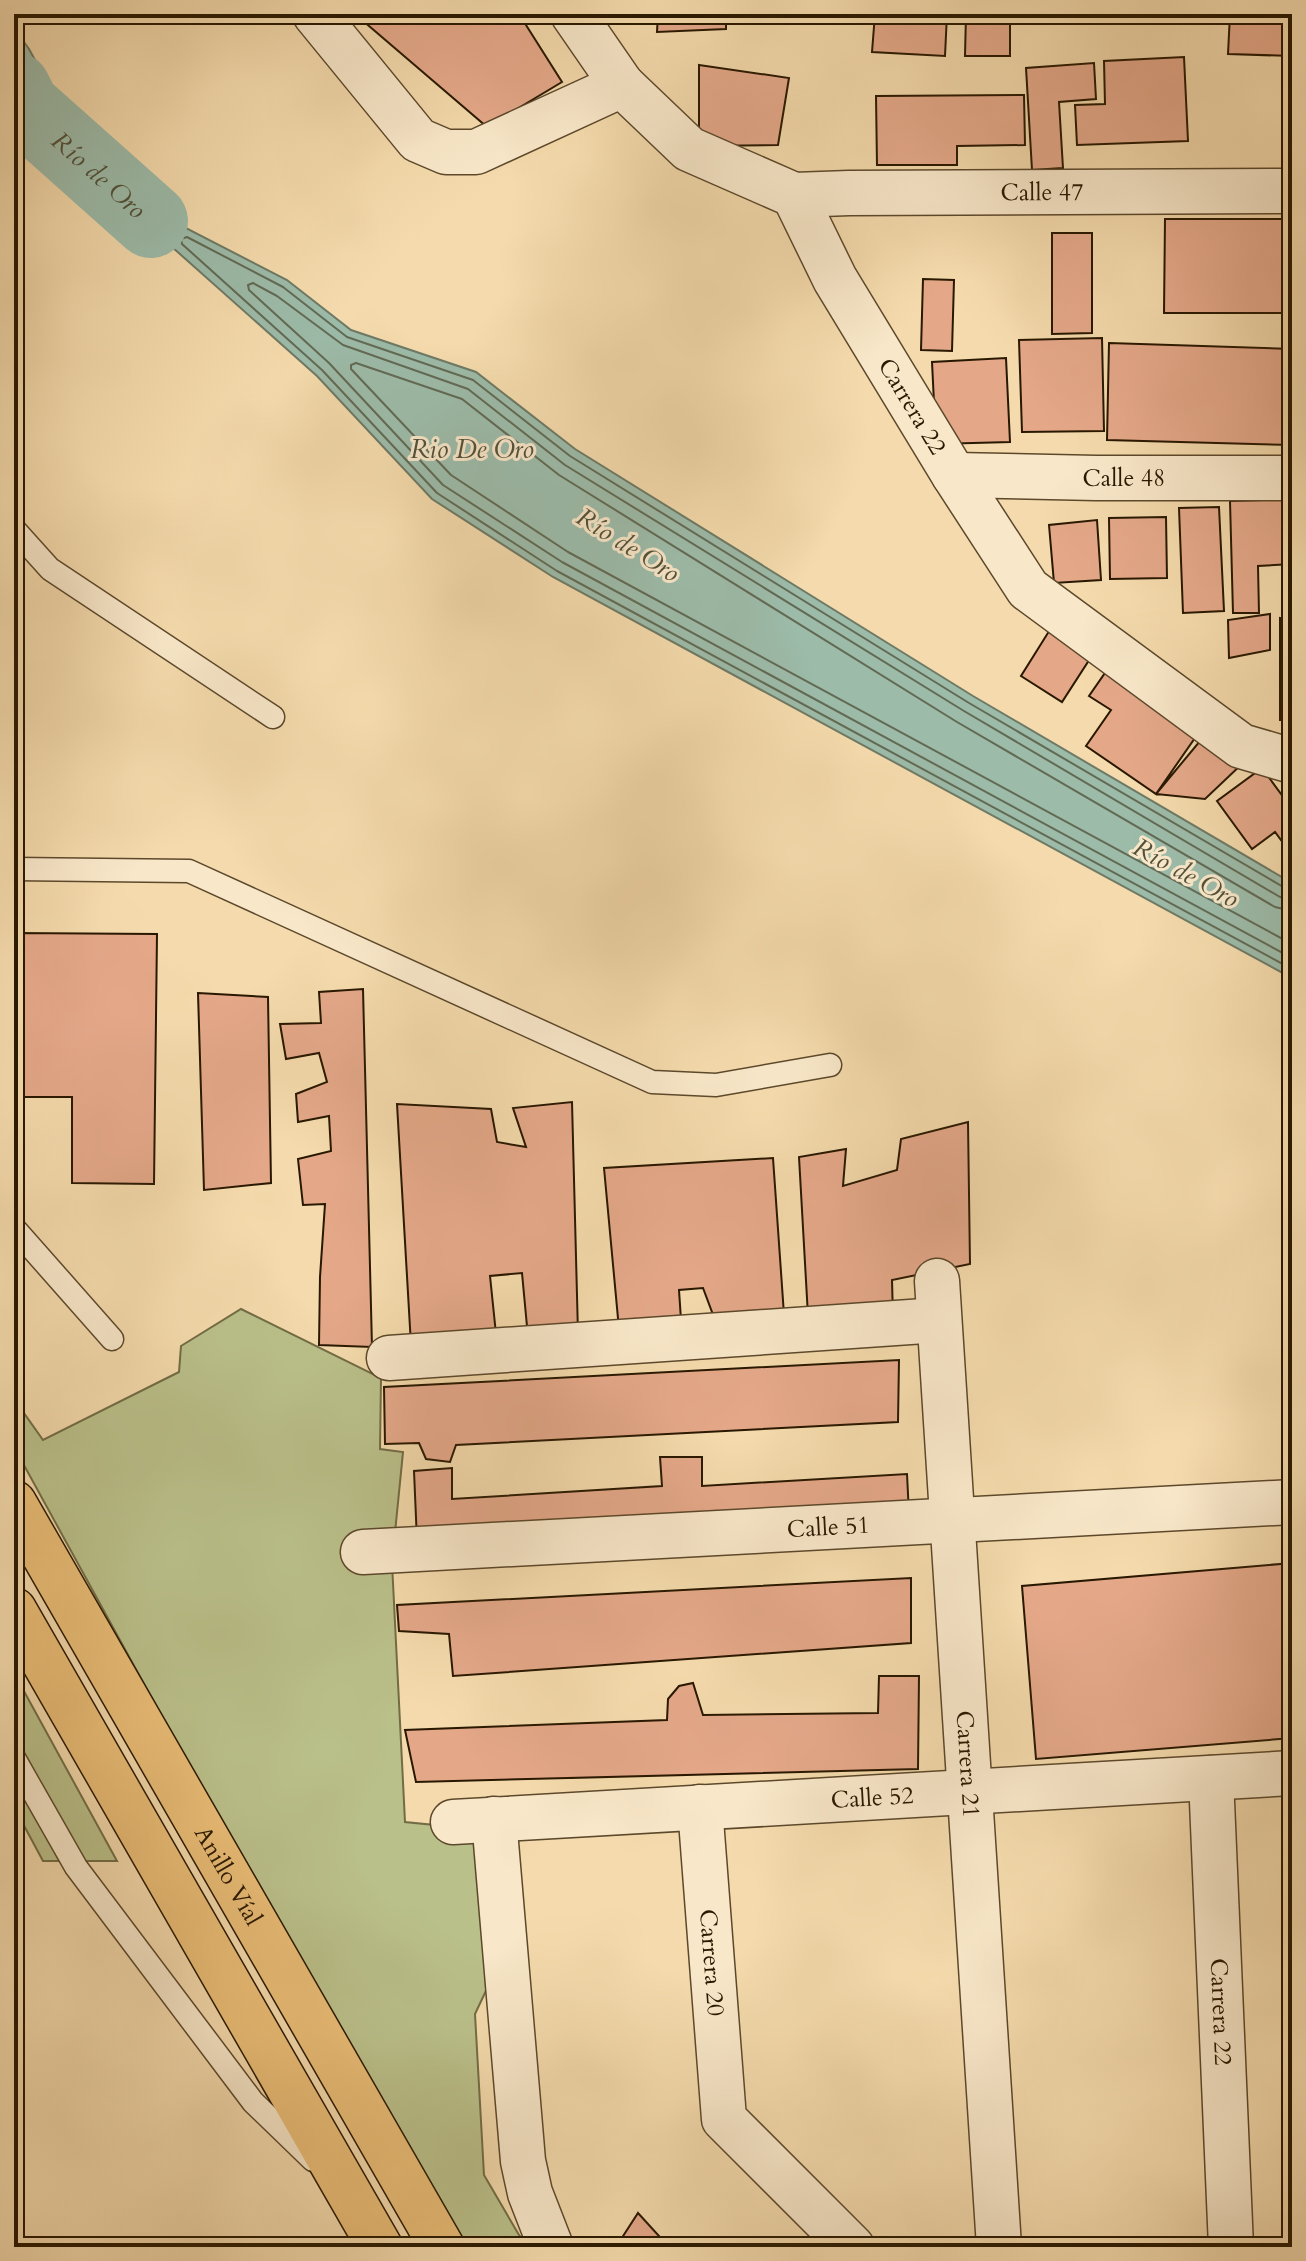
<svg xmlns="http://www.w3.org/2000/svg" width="1306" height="2261" viewBox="0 0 1306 2261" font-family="Cardo,serif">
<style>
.green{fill:#bac08a;stroke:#726c45;stroke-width:2}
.water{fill:#9cbba9;stroke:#6e7a65;stroke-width:2}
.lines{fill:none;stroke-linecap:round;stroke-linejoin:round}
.shore{stroke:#626a54;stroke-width:2}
.river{stroke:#9cbba9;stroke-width:74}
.building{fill:#e4a889;stroke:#291800;stroke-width:2}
.lane-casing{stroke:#5c482b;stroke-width:25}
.street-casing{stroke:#5c482b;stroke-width:47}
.highway-casing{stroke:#291800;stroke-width:47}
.lane{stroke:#f8e7c9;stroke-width:22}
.street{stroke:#f8e7c9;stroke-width:44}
.highway{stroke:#eabd76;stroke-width:44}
.labels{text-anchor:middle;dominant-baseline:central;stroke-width:6;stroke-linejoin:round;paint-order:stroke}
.street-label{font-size:24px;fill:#291800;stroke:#f8e7c9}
.water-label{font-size:26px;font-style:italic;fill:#51513b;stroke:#f8e7c9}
</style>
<rect width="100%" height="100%" fill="#f4daac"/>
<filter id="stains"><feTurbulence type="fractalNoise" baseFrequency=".0025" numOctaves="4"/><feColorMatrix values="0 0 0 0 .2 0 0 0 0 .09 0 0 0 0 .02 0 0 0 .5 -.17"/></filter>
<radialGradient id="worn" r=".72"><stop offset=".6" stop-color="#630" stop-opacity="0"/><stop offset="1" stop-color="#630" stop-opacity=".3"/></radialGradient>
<!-- green -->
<path class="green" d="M 241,1309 L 381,1378 L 380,1449 L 403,1452 L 392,1563 L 405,1822 L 485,1830 L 501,1959 L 475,2014 L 484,2175 L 519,2235 L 529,2247 L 453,2247 L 14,1447 L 14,1399 L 43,1440 L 179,1372 L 181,1346 Z
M 14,1673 L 117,1861 L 43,1861 L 14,1807 Z"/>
<!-- water -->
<path class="water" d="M 14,28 L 29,49 L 51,89 L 109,141 L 176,223 L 287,280 L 351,330 L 476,372 L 575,449 L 973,696 L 1292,883 L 1292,978 L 553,577 L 432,499 L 317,376 L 81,166 L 26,66 L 14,62 Z"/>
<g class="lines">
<!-- shore -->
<path class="shore" d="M 72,120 L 103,146 L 154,209 L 153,214 L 148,214 L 88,161 L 68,125 L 68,122 Z
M 1292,889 L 1285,888 L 969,703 L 570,456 L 473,380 L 347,337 L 283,287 L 187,237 L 181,239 L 182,244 L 322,370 L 437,493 L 557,571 L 1292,969
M 1292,899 L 1280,897 L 964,711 L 565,465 L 468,389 L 343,345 L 277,296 L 253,283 L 248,285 L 249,290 L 329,363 L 443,485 L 562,562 L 1292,958
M 1292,911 L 1275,907 L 957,722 L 559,475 L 462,399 L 356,363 L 351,365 L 351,369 L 451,475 L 568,552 L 1292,944"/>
<!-- river -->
<path class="river" id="s1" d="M 14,89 L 23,107 L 151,221"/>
</g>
<!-- building -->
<path class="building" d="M 355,14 L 519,14 L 562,82 L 487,127 Z
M 658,14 L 726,14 L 726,29 L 657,32 Z
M 875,14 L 947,14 L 945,56 L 872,52 Z
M 966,14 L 1010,14 L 1010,56 L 965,56 Z
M 1230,14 L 1292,14 L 1292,56 L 1228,54 Z
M 1184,57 L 1188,141 L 1077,145 L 1075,105 L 1105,104 L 1104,61 Z
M 1094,63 L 1096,99 L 1059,102 L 1063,168 L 1032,170 L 1026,68 Z
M 699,65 L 789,78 L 778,145 L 699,146 Z
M 1024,95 L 1025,145 L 957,146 L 957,165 L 877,165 L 876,96 Z
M 1165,219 L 1292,219 L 1292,313 L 1164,313 Z
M 1052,233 L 1092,233 L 1092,333 L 1052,334 Z
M 923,279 L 954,280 L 952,351 L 921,350 Z
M 1102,338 L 1104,431 L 1022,432 L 1019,340 Z
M 1109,343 L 1292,349 L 1292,445 L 1107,440 Z
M 1006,358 L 1010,442 L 936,444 L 932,362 Z
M 1292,499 L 1292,564 L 1258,566 L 1259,613 L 1233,613 L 1230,501 Z
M 1219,507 L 1224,611 L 1183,613 L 1179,508 Z
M 1166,517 L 1167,578 L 1110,579 L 1109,518 Z
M 1097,520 L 1101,580 L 1054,583 L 1049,525 Z
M 1270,614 L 1270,650 L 1229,658 L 1228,620 Z
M 1280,618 L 1292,620 L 1292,720 L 1280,720 Z
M 1051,628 L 1093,654 L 1062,702 L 1021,676 Z
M 1105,673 L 1197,735 L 1156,794 L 1086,746 L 1111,710 L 1089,696 Z
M 1210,729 L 1243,763 L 1205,799 L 1156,794 Z
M 1262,768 L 1292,809 L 1292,855 L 1275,832 L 1252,849 L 1217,801 Z
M 14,933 L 157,934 L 154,1184 L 72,1183 L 72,1097 L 14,1097 Z
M 363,989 L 372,1347 L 319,1345 L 320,1277 L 325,1204 L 303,1205 L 298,1159 L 331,1151 L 329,1116 L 298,1122 L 296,1094 L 327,1082 L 319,1053 L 286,1059 L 280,1024 L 321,1023 L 319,992 Z
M 198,993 L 268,997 L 271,1183 L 204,1190 Z
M 572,1102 L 578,1334 L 528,1337 L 522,1273 L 490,1276 L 496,1334 L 411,1345 L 397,1104 L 491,1109 L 497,1142 L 526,1147 L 513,1108 Z
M 968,1122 L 970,1264 L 892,1280 L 893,1317 L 808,1316 L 799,1157 L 846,1149 L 843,1186 L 897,1170 L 901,1139 Z
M 773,1158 L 785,1329 L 718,1328 L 703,1288 L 679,1290 L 681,1320 L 619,1329 L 604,1168 Z
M 899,1360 L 898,1422 L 456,1445 L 450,1462 L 426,1459 L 419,1443 L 385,1444 L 384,1387 Z
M 660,1457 L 702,1457 L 702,1486 L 907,1474 L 909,1514 L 417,1541 L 414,1471 L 452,1468 L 452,1499 L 662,1486 Z
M 1292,1563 L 1292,1738 L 1036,1759 L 1022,1586 Z
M 911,1578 L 911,1643 L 453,1676 L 449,1634 L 399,1631 L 397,1605 Z
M 879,1676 L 919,1676 L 918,1769 L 416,1782 L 405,1730 L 667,1720 L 668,1699 L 679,1686 L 693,1683 L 703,1715 L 878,1713 Z
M 638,2213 L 669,2247 L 616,2247 Z"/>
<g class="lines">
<!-- lane casing -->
<g class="lane-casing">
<path id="lane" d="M 14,529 L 50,569 L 273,717
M 14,869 L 189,871 L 652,1082 L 716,1085 L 830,1065
M 14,1228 L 112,1339
M 14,1758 L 76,1867 L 253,2102 L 313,2160"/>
</g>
<!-- street casing -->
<g class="street-casing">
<g id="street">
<path d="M 315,14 L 418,140 L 446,152 L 476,152 L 622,85"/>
<path id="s2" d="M 573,14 L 622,85 L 689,149 L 794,195 L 835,279 L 954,475 L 1028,589 L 1241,746 L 1292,761"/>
<path id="s3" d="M 794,195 L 849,193 L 1292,191"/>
<path id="s4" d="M 954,475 L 1096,478 L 1292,478"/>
<path id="s5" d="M 937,1281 L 999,2247"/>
<path d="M 389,1358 L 939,1320"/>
<path id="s6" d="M 363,1552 L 1292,1502"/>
<path id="s7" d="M 1211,1778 L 1231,2247"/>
<path id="s8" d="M 700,1807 L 724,2119 L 852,2247"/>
<path d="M 494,1819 L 523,2161 L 530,2193 L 551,2247"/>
<path id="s9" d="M 453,1822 L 1292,1773"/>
</g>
</g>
<!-- highway casing -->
<g class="highway-casing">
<g id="highway">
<path id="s10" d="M 14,1503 L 442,2247"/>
<path d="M 14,1610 L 380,2247"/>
</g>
</g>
<!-- lane -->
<use href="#lane" class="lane"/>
<!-- street -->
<use href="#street" class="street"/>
<!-- highway -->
<use href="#highway" class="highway"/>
</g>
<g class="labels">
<!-- street labels -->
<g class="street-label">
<text stroke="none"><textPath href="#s3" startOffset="248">Calle 47</textPath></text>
<text stroke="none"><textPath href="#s2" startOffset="536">Carrera 22</textPath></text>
<text stroke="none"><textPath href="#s4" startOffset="170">Calle 48</textPath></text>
<text stroke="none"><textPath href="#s6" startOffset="466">Calle 51</textPath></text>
<text stroke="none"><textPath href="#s5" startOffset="484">Carrera 21</textPath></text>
<text stroke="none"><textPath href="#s9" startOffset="420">Calle 52</textPath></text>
<text stroke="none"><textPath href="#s10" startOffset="430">Anillo Víal</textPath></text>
<text stroke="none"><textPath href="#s8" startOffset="156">Carrera 20</textPath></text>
<text stroke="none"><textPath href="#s7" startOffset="234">Carrera 22</textPath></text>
</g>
<!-- water labels -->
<g class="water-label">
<text stroke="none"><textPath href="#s1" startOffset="122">Río de Oro</textPath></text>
<text x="472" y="449">Rio De Oro</text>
<text transform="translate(628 545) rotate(32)">Río de Oro</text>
<text transform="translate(1186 873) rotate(29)">Río de Oro</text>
</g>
</g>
<!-- margin -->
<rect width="1306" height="2261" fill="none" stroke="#f4daac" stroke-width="48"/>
<rect x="16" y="16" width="1274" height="2229" fill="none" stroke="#291800" stroke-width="4"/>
<rect x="24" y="24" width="1258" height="2213" fill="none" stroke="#291800" stroke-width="2"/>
<rect width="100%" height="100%" filter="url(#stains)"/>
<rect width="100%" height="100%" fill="url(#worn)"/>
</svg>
